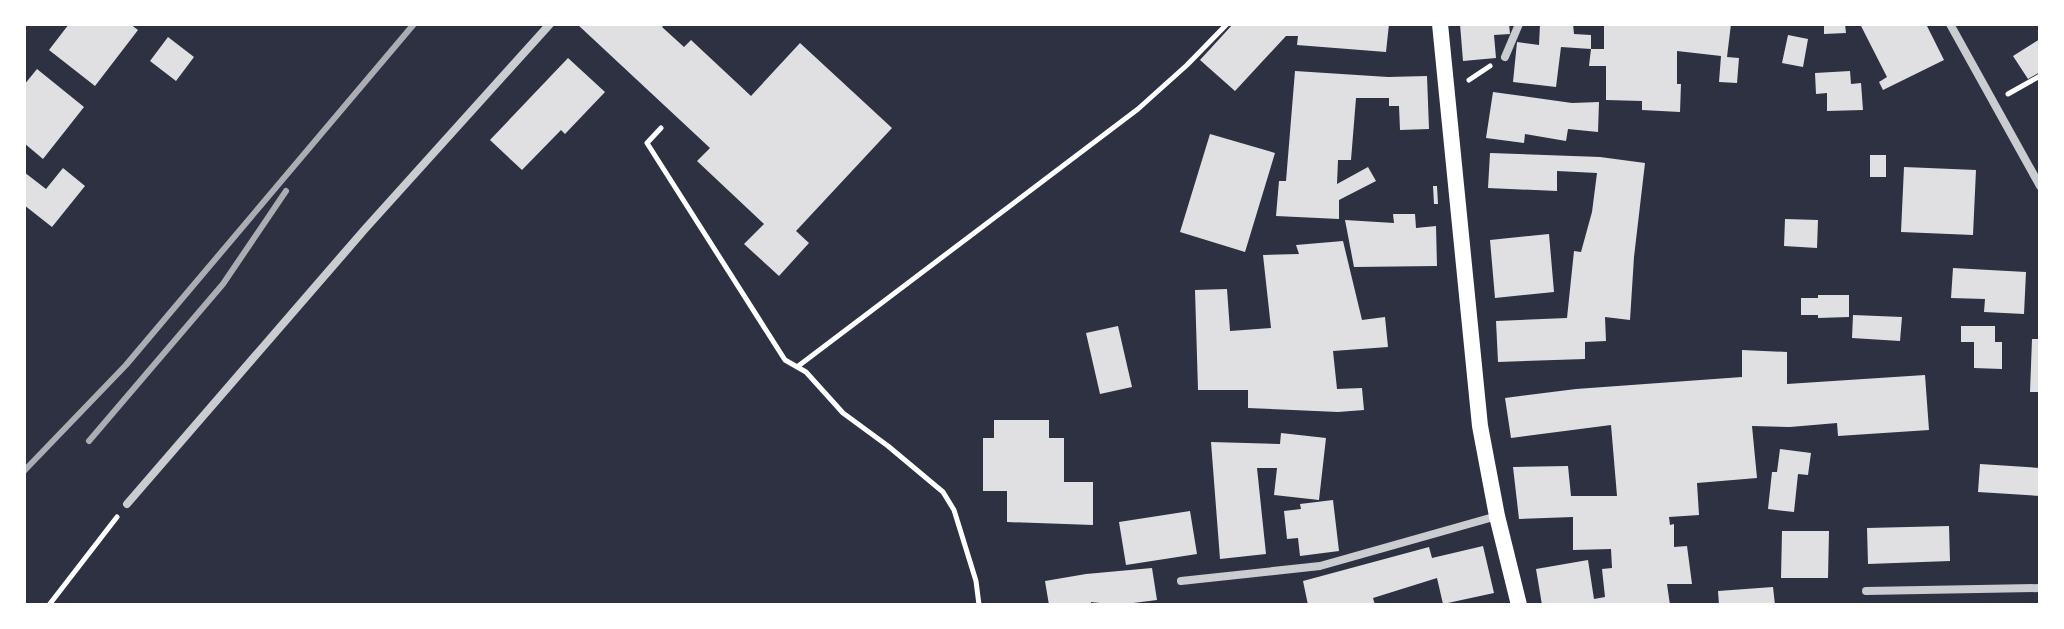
<svg xmlns="http://www.w3.org/2000/svg" width="2064" height="629" viewBox="0 0 2064 629" font-family="'Exo 2',sans-serif">
<style>
.building{fill:#e0e0e3}
.lines{fill:none;stroke-linecap:round;stroke-linejoin:round}
.path{stroke:#fff;stroke-width:5}
.minor{stroke:#caccd0;stroke-width:8}
.secondary{stroke:#fff;stroke-width:16}
.rail{stroke:#abadb3;stroke-width:6}
</style>
<rect width="100%" height="100%" fill="#2d3142"/>
<!-- building -->
<path class="building" d="M 69,24 L 130,24 L 138,30 L 95,86 L 49,50 Z
M 577,24 L 665,24 L 662,27 L 684,47 L 691,40 L 751,96 L 800,43 L 892,128 L 796,231 L 809,243 L 779,276 L 744,244 L 764,224 L 697,161 L 710,148 Z
M 1233,24 L 1389,24 L 1386,52 L 1297,45 L 1298,36 L 1286,36 L 1235,91 L 1200,60 Z
M 1460,24 L 1509,24 L 1510,34 L 1494,35 L 1496,58 L 1463,61 Z
M 1540,24 L 1573,24 L 1574,34 L 1591,35 L 1591,49 L 1604,49 L 1604,24 L 1731,24 L 1727,57 L 1739,58 L 1737,83 L 1719,82 L 1721,56 L 1677,51 L 1677,84 L 1681,84 L 1680,112 L 1642,110 L 1642,101 L 1606,100 L 1606,66 L 1589,66 L 1591,49 L 1561,47 L 1556,87 L 1513,82 L 1517,42 L 1539,45 Z
M 1824,24 L 1845,24 L 1846,33 L 1824,34 Z
M 1860,24 L 1926,24 L 1944,60 L 1883,90 L 1879,82 L 1887,77 Z
M 1788,35 L 1808,39 L 1803,67 L 1782,63 Z
M 168,37 L 194,57 L 176,81 L 150,61 Z
M 2040,39 L 2040,72 L 2028,79 L 2013,56 Z
M 568,58 L 605,92 L 565,134 L 561,130 L 522,170 L 490,140 Z
M 37,69 L 84,107 L 43,159 L 24,143 L 24,85 Z
M 1295,71 L 1388,77 L 1427,76 L 1429,129 L 1400,130 L 1399,106 L 1389,106 L 1389,98 L 1356,98 L 1351,160 L 1338,160 L 1337,184 L 1368,167 L 1376,181 L 1339,200 L 1339,219 L 1276,216 L 1279,181 L 1286,181 Z
M 1850,71 L 1851,84 L 1861,83 L 1863,110 L 1827,111 L 1827,93 L 1816,94 L 1815,73 Z
M 1493,92 L 1572,103 L 1599,102 L 1598,132 L 1568,129 L 1566,141 L 1525,134 L 1524,143 L 1486,138 Z
M 1210,134 L 1275,153 L 1245,252 L 1180,232 Z
M 1490,153 L 1600,157 L 1645,163 L 1634,257 L 1630,320 L 1605,317 L 1606,341 L 1585,342 L 1585,359 L 1498,362 L 1496,321 L 1567,318 L 1574,251 L 1581,252 L 1592,212 L 1597,173 L 1557,171 L 1557,191 L 1488,188 Z
M 1870,155 L 1886,155 L 1886,177 L 1870,177 Z
M 1904,167 L 1976,170 L 1973,235 L 1901,232 Z
M 63,168 L 85,186 L 52,227 L 24,205 L 24,172 L 46,189 Z
M 1433,186 L 1437,186 L 1438,204 L 1434,204 Z
M 1393,214 L 1415,214 L 1416,228 L 1436,226 L 1437,266 L 1354,267 L 1345,220 L 1394,223 Z
M 1785,219 L 1818,220 L 1817,248 L 1784,246 Z
M 1549,234 L 1554,292 L 1495,298 L 1490,240 Z
M 1343,241 L 1362,320 L 1385,317 L 1388,347 L 1333,351 L 1337,389 L 1362,388 L 1364,410 L 1338,412 L 1248,408 L 1248,390 L 1198,390 L 1195,290 L 1227,289 L 1230,331 L 1271,328 L 1263,255 L 1299,254 L 1296,245 Z
M 1953,268 L 2026,272 L 2024,314 L 1984,312 L 1985,299 L 1951,298 Z
M 1818,295 L 1849,295 L 1849,317 L 1818,318 L 1818,315 L 1801,315 L 1801,298 L 1818,298 Z
M 1853,315 L 1902,317 L 1900,341 L 1852,338 Z
M 1118,326 L 1132,387 L 1100,394 L 1086,333 Z
M 1961,326 L 1995,326 L 1995,342 L 2002,342 L 2002,369 L 1974,368 L 1974,342 L 1961,342 Z
M 2032,339 L 2040,339 L 2040,392 L 2030,392 Z
M 1742,350 L 1787,352 L 1787,384 L 1925,375 L 1929,430 L 1838,436 L 1837,423 L 1790,427 L 1752,426 L 1757,478 L 1697,483 L 1699,515 L 1669,517 L 1670,525 L 1674,524 L 1674,547 L 1687,546 L 1692,584 L 1667,584 L 1670,605 L 1542,605 L 1536,569 L 1588,560 L 1594,599 L 1605,597 L 1602,569 L 1612,568 L 1611,549 L 1573,550 L 1573,517 L 1519,519 L 1513,467 L 1568,466 L 1571,496 L 1617,496 L 1611,425 L 1511,438 L 1505,398 L 1576,389 L 1742,377 Z
M 994,420 L 1049,420 L 1049,438 L 1064,438 L 1064,482 L 1093,482 L 1093,525 L 1007,522 L 1007,491 L 983,491 L 983,438 L 994,438 Z
M 1281,433 L 1326,438 L 1319,500 L 1274,495 L 1277,468 L 1257,468 L 1266,554 L 1220,559 L 1211,442 L 1280,444 Z
M 1780,449 L 1811,453 L 1808,475 L 1798,474 L 1794,512 L 1768,509 L 1772,472 L 1777,472 Z
M 1980,464 L 2040,468 L 2040,496 L 1978,492 Z
M 1333,500 L 1339,551 L 1300,556 L 1298,538 L 1287,539 L 1284,511 L 1301,509 L 1300,504 Z
M 1190,511 L 1197,554 L 1126,565 L 1119,522 Z
M 1949,526 L 1950,561 L 1868,564 L 1867,528 Z
M 1782,531 L 1829,531 L 1828,578 L 1781,578 Z
M 1483,546 L 1494,593 L 1443,604 L 1437,578 L 1373,598 L 1375,605 L 1308,605 L 1303,581 L 1429,547 L 1432,558 Z
M 1152,568 L 1157,600 L 1117,605 L 1091,602 L 1091,605 L 1049,605 L 1045,581 L 1086,574 Z
M 1773,587 L 1775,605 L 1719,605 L 1718,591 Z"/>
<g class="lines">
<!-- path -->
<path class="path" d="M 1469,80 L 1490,66
M 2008,94 L 2040,76
M 661,128 L 647,143 L 785,360 L 806,372 L 843,413 L 888,446 L 943,492 L 954,510 L 976,581 L 979,605
M 797,367 L 1138,109 L 1187,65 L 1227,24
M 49,605 L 117,517"/>
<!-- minor -->
<path class="minor" d="M 1950,24 L 2040,186
M 1505,57 L 1519,24
M 127,504 L 365,229 L 550,24
M 1181,581 L 1320,566 L 1497,516
M 1866,591 L 2040,588"/>
<!-- secondary -->
<path class="secondary" d="M 1440,24 L 1480,426 L 1497,516 L 1519,605"/>
<!-- rail -->
<path class="rail" d="M 89,441 L 223,284 L 286,191
M 24,471 L 126,365 L 414,24"/>
</g>
<!-- border -->
<rect width="2064" height="629" fill="none" stroke="#ffffff" stroke-width="52"/>
</svg>
